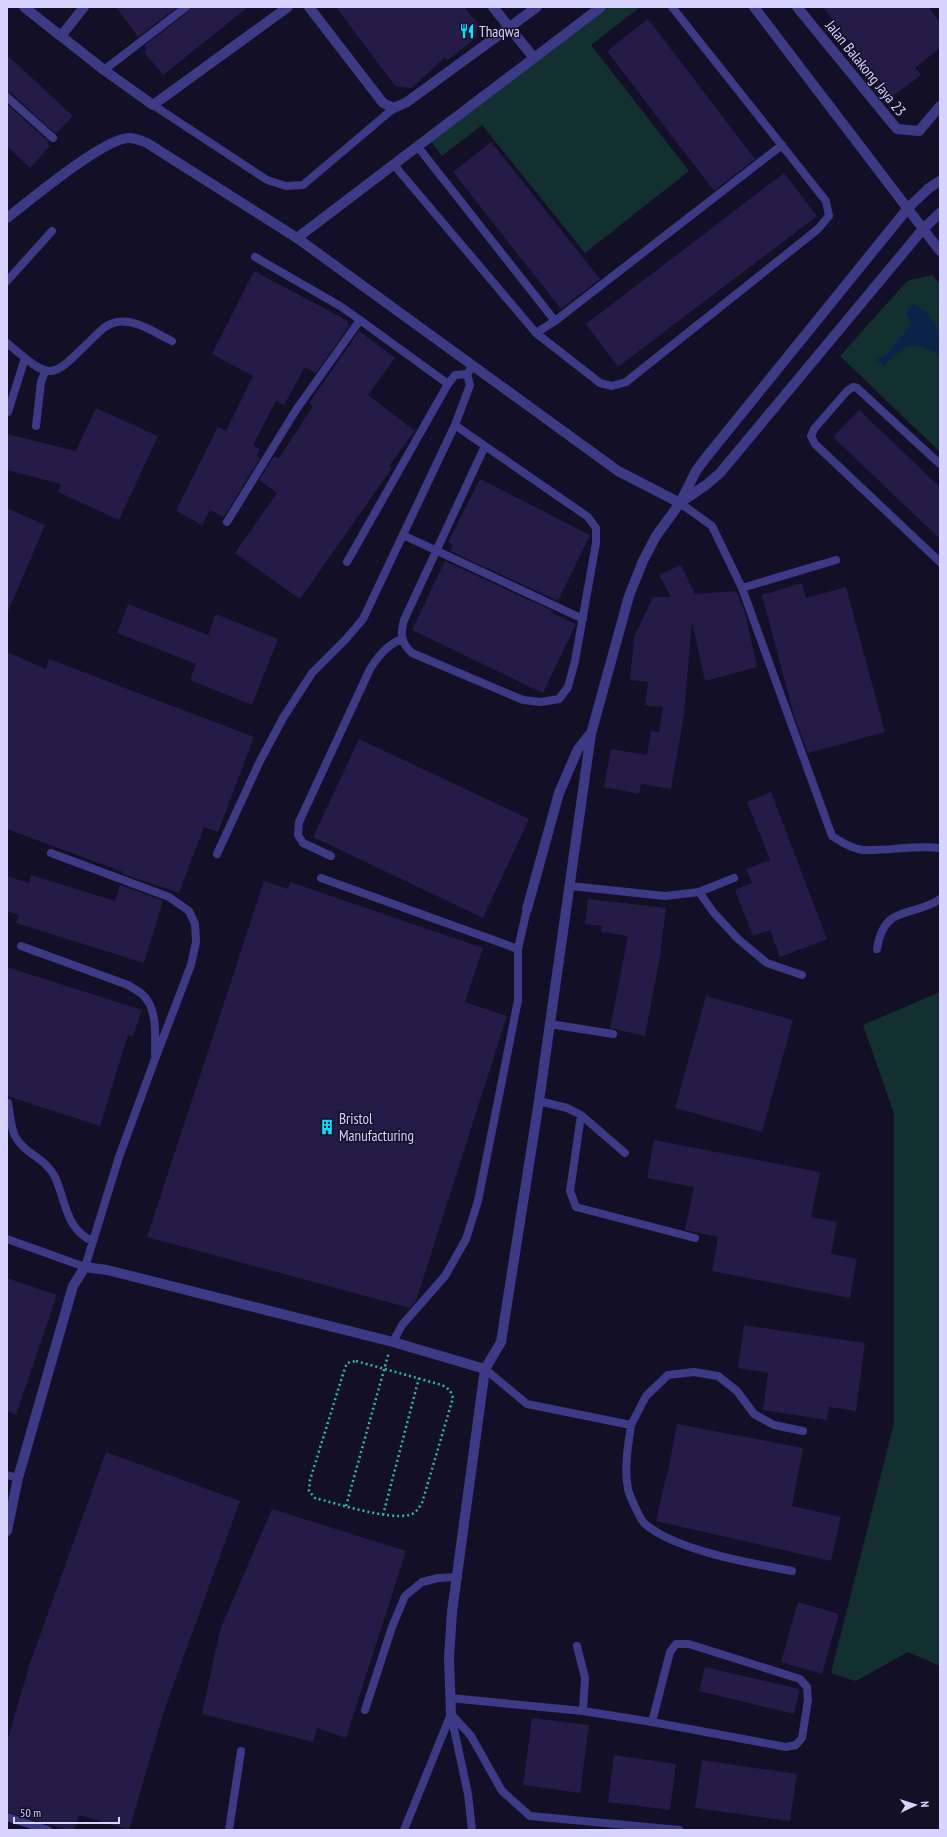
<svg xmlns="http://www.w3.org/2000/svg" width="947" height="1837" viewBox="0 0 947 1837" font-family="'PT Sans Narrow',sans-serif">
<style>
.green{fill:#12302f}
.water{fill:#0c2248}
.building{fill:#241b47}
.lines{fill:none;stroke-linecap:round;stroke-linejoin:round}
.path{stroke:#2fb8b0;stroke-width:2.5;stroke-dasharray:2 3;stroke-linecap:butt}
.service{stroke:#3d3a85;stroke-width:8}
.minor{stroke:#3d3a85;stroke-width:10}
.tertiary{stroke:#3d3a85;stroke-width:10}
.labels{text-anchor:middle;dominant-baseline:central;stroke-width:3;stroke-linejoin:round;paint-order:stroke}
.poi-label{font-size:15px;fill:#d9d4ff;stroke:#130f26;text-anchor:start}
.street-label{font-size:15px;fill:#d9d4ff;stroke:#130f26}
</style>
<rect width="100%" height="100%" fill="#130f26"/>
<!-- green -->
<path class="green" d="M 609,7 L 638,7 L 639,8 L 591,45 L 689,171 L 585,253 L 482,125 L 442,156 L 431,142 Z
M 932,275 L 940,284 L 940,452 L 840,356 L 907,281 Z
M 940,992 L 940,1666 L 908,1652 L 856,1681 L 831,1673 L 894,1423 L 894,1114 L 863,1025 Z"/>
<!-- water -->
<path class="water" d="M 913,304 L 925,311 L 940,331 L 940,357 C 931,348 921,346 908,345 L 883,366 L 876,359 L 884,357 L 911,325 L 906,312 Z"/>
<!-- building -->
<path class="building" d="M 116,7 L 177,7 L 138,37 Z
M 191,7 L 248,7 L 163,75 L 144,52 L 147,49 L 144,46 L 189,11 Z
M 336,7 L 464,7 L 478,24 L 476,38 L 448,60 L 445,57 L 412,88 L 395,86 Z
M 823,7 L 928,7 L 940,22 L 940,48 L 915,68 L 921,75 L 892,97 Z
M 648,19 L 755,159 L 714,191 L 607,51 Z
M 7,55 L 73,116 L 56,134 L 11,93 L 7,92 Z
M 7,104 L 49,142 L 47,144 L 50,146 L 30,168 L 7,146 Z
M 491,142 L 600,279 L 561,309 L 453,172 Z
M 784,173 L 817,216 L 618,367 L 586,324 Z
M 254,271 L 348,321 L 347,323 L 350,325 L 316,373 L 305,367 L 284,405 L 276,401 L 253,445 L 260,449 L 257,456 L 260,458 L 224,517 L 210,510 L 202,525 L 176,511 L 218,427 L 226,431 L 253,376 L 212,354 Z
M 359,331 L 395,358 L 368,395 L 415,431 L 389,466 L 392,468 L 300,599 L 235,553 L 277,493 L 259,480 L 274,456 L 279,458 L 313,406 L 309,403 Z
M 96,408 L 158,436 L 119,520 L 58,492 L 61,484 L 7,470 L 7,434 L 76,451 Z
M 859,410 L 940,487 L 940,539 L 833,437 Z
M 480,479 L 590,535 L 558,601 L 450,551 L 453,545 L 448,542 Z
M 7,508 L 45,525 L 7,614 Z
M 445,561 L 553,611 L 552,613 L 576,624 L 543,693 L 412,630 Z
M 681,565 L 695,594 L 736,591 L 745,612 L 757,667 L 705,681 L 692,622 L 684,714 L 671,789 L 641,784 L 639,794 L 604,787 L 611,749 L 647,755 L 651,731 L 659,732 L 663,707 L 645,705 L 648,682 L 630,680 L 634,637 L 653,597 L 671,597 L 659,575 Z
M 802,583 L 806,598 L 846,587 L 885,732 L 808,753 L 794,716 L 762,595 Z
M 128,604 L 208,635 L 216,614 L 278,639 L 252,705 L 190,680 L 196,664 L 117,633 Z
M 7,652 L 46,669 L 49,659 L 254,737 L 218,832 L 204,827 L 179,893 L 123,874 L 123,872 L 7,829 Z
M 359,739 L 529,819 L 483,918 L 313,837 Z
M 771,792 L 827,939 L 780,957 L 770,930 L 753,936 L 735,890 L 752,883 L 746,869 L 770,860 L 747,802 Z
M 31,875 L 115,901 L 120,885 L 163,901 L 144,963 L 16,923 L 19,915 L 7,911 L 7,876 L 29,883 Z
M 264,881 L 288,889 L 290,882 L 483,948 L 465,1002 L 507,1016 L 416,1301 L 410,1308 L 147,1237 Z
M 588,899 L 666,908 L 660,956 L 645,1036 L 610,1028 L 628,936 L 601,932 L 602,926 L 585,924 Z
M 7,967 L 142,1010 L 133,1036 L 128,1035 L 100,1126 L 7,1096 Z
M 706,996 L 793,1020 L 762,1132 L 675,1108 Z
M 654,1140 L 820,1172 L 811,1217 L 837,1222 L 831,1254 L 857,1259 L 850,1298 L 712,1271 L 718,1237 L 685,1230 L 694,1187 L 647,1178 Z
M 7,1278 L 57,1295 L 16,1415 L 7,1411 Z
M 744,1325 L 865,1343 L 856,1411 L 829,1407 L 827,1420 L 763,1410 L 768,1373 L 738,1368 Z
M 677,1424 L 803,1448 L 792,1506 L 841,1517 L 831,1561 L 656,1521 L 666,1477 L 667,1477 Z
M 106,1452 L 240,1501 L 165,1708 L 129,1830 L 79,1815 L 74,1830 L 68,1830 L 7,1812 L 7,1742 L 30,1663 Z
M 272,1509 L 406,1551 L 346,1738 L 317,1728 L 313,1742 L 202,1714 L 220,1630 Z
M 798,1602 L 839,1614 L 822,1674 L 781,1662 Z
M 705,1667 L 800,1689 L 794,1714 L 699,1691 Z
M 532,1718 L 589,1725 L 580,1793 L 523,1785 Z
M 614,1755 L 676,1764 L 670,1810 L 608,1802 Z
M 702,1760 L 797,1774 L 790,1821 L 695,1808 Z"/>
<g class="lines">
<!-- path -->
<path class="path" d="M 356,1361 L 442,1385 L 450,1390 L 453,1398 L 422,1503 C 419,1508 415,1514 409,1515 C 388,1520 338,1504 315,1498 L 309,1491 L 310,1480 L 344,1371 L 347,1363 Z
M 346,1506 L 389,1352
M 383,1515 L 419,1378"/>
<!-- service -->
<path class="service" d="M 104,70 L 186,7
M 7,97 L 53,138
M 153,105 L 267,180 L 286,186 L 303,185 L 394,108
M 418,147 L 555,321
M 394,165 L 536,333 L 600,383 L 612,386 L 626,382 L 818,229 L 829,216 L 826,201 L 672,7
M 255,257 L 340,306 L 360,320
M 7,281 L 52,231
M 536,333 L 555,321 L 782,145
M 7,343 C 53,382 50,380 92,339 C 100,331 106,324 117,322 C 136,319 155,333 172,341
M 8,412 L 25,358
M 455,425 L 485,446 L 404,620 C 400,634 401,643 412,653 L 523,700 L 541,702 L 559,699 L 568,687 L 575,661 L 596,543 L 596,528 L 588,517 L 485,446
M 36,426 L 41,382 L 45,372
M 940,464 L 857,388 L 853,387 L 847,391 L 814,429 L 811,436 L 815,444 L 940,562
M 680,503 L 712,526 L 742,588 L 832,836 C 841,842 852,849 863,850 C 889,851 914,845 940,848
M 227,522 L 296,410 L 360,320 L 448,384
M 403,535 L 583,619
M 347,562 L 448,384 L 455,375 L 467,374 L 470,370
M 742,588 L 836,560
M 217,854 L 259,763 L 283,718 L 312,673 L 346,639 L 363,619 L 455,425 L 470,385 L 467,374
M 331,856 L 303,843 L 298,835 L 299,822 L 370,669 C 379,655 387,645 402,639
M 321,878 L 518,949 L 527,909
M 571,886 L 665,896 L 699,892 L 734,878
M 699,892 L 714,913 L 738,939 L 767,963 L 802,975
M 21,946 L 128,985 C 133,988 138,991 142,994 C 158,1008 155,1035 155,1054
M 877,949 C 884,903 913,918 940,899
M 550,1024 L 613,1034
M 539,1101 L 567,1108 L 581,1115 L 625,1153
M 8,1103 C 10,1113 10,1126 15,1136 C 25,1155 45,1157 55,1177 C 66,1201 65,1228 92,1241
M 581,1115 L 570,1191 L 576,1207 L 695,1238
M 7,1239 L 85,1267 L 119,1157 L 155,1059 L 191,965 L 196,942 L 195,924 L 189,911 L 169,897 L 51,853
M 393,1342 L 402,1325 L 445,1276 L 466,1239 L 478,1201 L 518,1000 L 518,949
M 485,1369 L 527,1404 L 631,1425 L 646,1396 L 668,1375 L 694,1372 L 718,1376 L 737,1391 L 754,1414 L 774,1425 L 803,1431
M 631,1425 C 628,1446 624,1468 628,1489 C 629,1495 641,1521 645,1524 C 677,1551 751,1563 792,1571
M 7,1475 L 18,1478
M 577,1646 L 585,1678 L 583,1711
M 450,1698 L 583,1711 L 652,1722 L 786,1747 L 796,1745 L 802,1738 L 808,1700 L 807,1687 L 800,1679 L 689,1644 L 676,1644 L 670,1652 L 652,1722
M 365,1710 L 392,1627 L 405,1596 L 422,1582 L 438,1578 L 458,1577
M 451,1714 L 471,1736 L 502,1791 L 530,1816 L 679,1830
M 451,1715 L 468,1794 L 472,1830
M 7,1817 L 48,1830
M 229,1830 L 241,1751
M 404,1830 L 451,1714"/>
<!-- minor -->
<path class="minor" d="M 24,7 L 104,70 L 153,105 L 288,7
M 309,7 L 383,103 L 394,108 L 407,102 L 537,7
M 493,7 L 534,58
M 754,7 L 940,251
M 797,7 L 897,129 L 919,131 L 940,106
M 61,36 L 84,7
M 527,909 L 559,793 L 578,749 L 590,734
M 7,1531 L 18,1478 L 73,1286 L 85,1267 L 107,1270 L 393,1342 L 485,1369
M 451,1714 L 449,1658 L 452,1612 L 485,1369 L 501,1342 L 539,1101 L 591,734 L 629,596 L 643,561 L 656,536 L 680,503 L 618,471 L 297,238 L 601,7"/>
<!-- tertiary -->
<path class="tertiary" d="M 7,218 C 30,200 104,138 129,138 C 135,138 142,141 147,143 L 297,238
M 681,502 L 706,485 L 720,473 L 923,229 L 940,213
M 680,503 L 696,471 L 704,460 L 908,208 L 929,188 L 940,181"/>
</g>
<!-- icons -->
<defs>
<g id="restaurant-bare" transform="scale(1.2)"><path d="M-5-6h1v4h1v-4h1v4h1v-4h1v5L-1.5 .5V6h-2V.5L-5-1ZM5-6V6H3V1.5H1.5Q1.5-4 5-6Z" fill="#00e5ff" stroke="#130f26" stroke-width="2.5" paint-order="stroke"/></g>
<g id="building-bare" transform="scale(1.2)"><path d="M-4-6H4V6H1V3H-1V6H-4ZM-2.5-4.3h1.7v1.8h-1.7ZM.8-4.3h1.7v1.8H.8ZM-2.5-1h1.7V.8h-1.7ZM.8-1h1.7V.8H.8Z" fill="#00e5ff" stroke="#130f26" stroke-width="2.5" paint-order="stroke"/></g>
</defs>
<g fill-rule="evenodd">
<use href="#restaurant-bare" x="467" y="31"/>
<use href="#building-bare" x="327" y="1127"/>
</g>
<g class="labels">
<!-- poi labels -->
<g class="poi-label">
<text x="479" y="31">Thaqwa</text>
<text x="339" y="1118">Bristol<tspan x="339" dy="17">Manufacturing</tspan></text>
</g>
<!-- street labels -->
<g class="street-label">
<text transform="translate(866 68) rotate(51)">Jalan Balakong Jaya 23</text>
</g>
</g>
<!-- border -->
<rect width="947" height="1837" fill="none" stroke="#d9d4ff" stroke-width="16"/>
<!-- north arrow -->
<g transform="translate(915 1805) rotate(86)" stroke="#130f26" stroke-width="3" paint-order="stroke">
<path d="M0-3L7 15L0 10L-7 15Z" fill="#d9d4ff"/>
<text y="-6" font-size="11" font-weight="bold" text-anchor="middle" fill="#d9d4ff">N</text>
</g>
<!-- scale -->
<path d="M14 1817v6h105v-6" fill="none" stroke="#d9d4ff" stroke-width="2"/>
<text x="20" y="1817" font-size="12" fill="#d9d4ff" stroke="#130f26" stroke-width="3" paint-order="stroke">50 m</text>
</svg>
